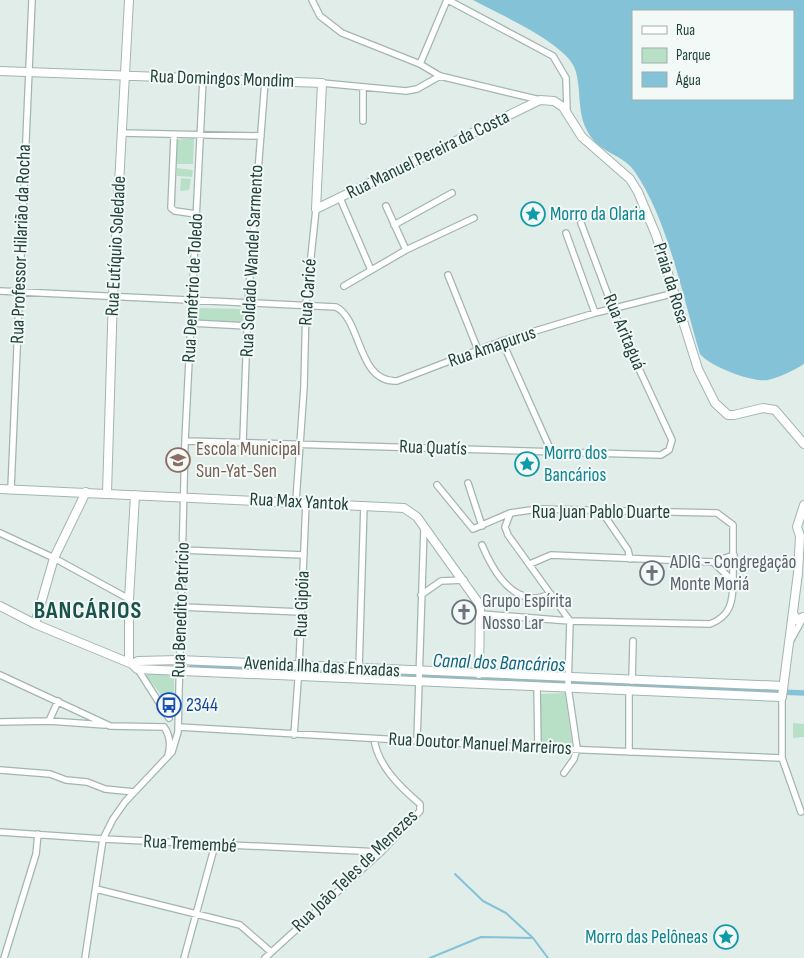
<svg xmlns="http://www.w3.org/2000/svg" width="804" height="958" viewBox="0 0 804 958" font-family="'Sofia Sans Condensed',sans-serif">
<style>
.green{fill:#b8e0c6}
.water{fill:#84c2d7;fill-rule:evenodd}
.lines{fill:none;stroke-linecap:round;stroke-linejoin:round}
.stream{stroke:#84c2d7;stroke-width:2}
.canal{stroke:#84c2d7;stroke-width:5.5}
.minor-casing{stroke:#a3b5b1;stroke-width:8}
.tertiary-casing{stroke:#a3b5b1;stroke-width:10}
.minor{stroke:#fff;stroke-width:5.5}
.tertiary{stroke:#fff;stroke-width:8}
.labels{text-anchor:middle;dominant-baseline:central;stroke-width:4;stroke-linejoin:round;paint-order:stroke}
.street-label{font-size:19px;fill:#1f3f3a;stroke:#f2f9f6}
.culture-label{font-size:19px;fill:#0d838f;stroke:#f2f9f6;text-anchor:start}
.education-label{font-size:19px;fill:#785e54;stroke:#f2f9f6;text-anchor:start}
.worship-label{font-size:19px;fill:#5b616d;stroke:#f2f9f6;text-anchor:start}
.transit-label{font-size:19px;fill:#164399;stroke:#f2f9f6;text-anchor:start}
.water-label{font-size:20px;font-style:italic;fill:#146481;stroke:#f2f9f6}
.district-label{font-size:24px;font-weight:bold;letter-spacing:1px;fill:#19534b;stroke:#f2f9f6}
</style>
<rect width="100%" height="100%" fill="#e1ede9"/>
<!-- green -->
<path class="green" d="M 194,138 L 193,164 L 177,164 L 176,140 Z
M 177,168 L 193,170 L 192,177 L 177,176 Z
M 181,178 L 191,179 L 189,190 L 180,191 Z
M 199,308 L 243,309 L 246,311 L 245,324 L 196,321 L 196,310 Z
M 148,672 L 168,673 L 174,678 L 175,715 L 169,714 L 159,692 L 146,676 Z
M 565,693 L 572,743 L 541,744 L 540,694 Z
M 793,723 L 804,724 L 804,737 L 793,738 Z"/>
<!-- water -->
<path class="water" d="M 473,0 L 804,0 L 804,364 C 793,371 780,377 768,380 C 753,383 709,366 700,354 C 683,298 668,220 635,172 C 625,156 602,153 591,137 C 576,116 582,95 576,72 C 570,44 498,14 473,0 ZM 633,11 L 793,11 L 793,99 L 633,99 Z"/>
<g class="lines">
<!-- stream -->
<path class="stream" d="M 455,874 L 483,901 L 506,913 L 533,938 L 548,958
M 430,958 L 481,937 L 531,938"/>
<!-- canal -->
<path class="canal" d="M 192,667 L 804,693"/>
<!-- minor casing -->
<g class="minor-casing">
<path id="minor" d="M 312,0 L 320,16 L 342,33 L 420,64 L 440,76 L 540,100
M 448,0 L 553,56 L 566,78 L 567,111
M 420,64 L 447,0
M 322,83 L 406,91 L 417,89 L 440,76
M 363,121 L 363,87
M 122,133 L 261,136
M 174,136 L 171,208 L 175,211 L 196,214
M 340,198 L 371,270
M 386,206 L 406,250
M 394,225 L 452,193
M 566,233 L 595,313
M 448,275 L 478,350
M 344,286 L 406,250 L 474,218
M 0,291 L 336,307 C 362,320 357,383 397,381 L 502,341 L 595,313 L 675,293
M 191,323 L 247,326
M 502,341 L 552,453
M 185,441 L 661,455 L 669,450 L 672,440 L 621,330 L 581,223
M 243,441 L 248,302 L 265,81
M 468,483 L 482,526
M 437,485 L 473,529 L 510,513 L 538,509 L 717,513 L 733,525 L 733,581
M 11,489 L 32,0
M 296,501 L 304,387 L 306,304 L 316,209
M 602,512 L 628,550 L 630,559
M 510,514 L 505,527 L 508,535 L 570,621 L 568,687 L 577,748 L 574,759 L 564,773
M 0,533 L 54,558 L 129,599
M 482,545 C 491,566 506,595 532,598 C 538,599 545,596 551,594
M 182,550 L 304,555
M 530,564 L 551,555 L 713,562 L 734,555
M 421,595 L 441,581 L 464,580
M 181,607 L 301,612
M 481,614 L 570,621 L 710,624 C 731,616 733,601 733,581 L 713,562
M 791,640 L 803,618
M 137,668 L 169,718
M 359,669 L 364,505
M 0,675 L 110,726 L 164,727
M 632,681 L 633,641
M 537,685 L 538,748
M 782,697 L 782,758 L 801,812
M 49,721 L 58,701
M 0,722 L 49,721 L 105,725
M 164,727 C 170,735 171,746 168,755
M 178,727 L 538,748 L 782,758
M 294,735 L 299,667 L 306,502
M 417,741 L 424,528
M 629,752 L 629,689
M 0,770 L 50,774 L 66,780 L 87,782 L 105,789 L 134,792
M 0,832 L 103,839 L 381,852
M 96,889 L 240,925 L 271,952
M 4,958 L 36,854 L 38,834
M 85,958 L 103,839 L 113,819 L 125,802 L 172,752 L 178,732 L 185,441 L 203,79
M 184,958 L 215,845
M 265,958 L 381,852 L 420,811 L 420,804 C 400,787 378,766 374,739"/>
</g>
<!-- tertiary casing -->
<g class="tertiary-casing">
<path id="tertiary" d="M 0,71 L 322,83 L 316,209 L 540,100 L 554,101 L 563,107 L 582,137 L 630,179 L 638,192 L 656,235 L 698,369 L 715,403 L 728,415 L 734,415 L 763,408 L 775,410 L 804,444
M 0,489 L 404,508 L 417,517 L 480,605 L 479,674
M 107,493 L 113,295 L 129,0
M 0,606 L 35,624 L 132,664 L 137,669 L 782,697 L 798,573 L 800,536 L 797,527 L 804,505
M 794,615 L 797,620 L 803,617
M 35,624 L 54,558 L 86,492
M 129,662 L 129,599 L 135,495
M 132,664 L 138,661 L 179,660 L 783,686"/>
</g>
<!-- minor -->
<use href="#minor" class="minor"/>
<!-- tertiary -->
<use href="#tertiary" class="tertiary"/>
</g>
<!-- icons -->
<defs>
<g id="sight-ring" transform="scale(1.25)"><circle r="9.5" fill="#f2f9f6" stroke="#0f9aa8" stroke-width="1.5"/><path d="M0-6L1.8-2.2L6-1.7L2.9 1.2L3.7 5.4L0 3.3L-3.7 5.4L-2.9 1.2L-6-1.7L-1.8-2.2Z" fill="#0f9aa8"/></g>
<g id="school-ring" transform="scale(1.25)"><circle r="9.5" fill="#f2f9f6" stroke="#8d6e63" stroke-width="1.5"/><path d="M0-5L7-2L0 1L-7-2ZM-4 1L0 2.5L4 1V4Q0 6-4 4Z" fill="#8d6e63"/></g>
<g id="church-ring" transform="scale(1.25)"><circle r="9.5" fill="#f2f9f6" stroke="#6b7280" stroke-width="1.5"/><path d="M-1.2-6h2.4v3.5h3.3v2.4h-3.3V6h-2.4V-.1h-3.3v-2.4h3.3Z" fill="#6b7280"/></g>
<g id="bus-ring" transform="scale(1.25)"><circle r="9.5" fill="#f2f9f6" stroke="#1a4fb4" stroke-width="1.5"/><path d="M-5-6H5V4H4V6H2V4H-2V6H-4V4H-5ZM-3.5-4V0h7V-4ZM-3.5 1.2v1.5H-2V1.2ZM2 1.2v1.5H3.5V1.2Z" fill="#1a4fb4"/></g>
</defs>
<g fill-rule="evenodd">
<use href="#sight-ring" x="533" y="214"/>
<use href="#school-ring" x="178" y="460"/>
<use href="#sight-ring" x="527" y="464"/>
<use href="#church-ring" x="652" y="573"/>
<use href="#church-ring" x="464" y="612"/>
<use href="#bus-ring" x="169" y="705"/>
<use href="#sight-ring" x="726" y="937"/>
</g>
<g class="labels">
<!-- street labels -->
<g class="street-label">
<text transform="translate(222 79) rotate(2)">Rua Domingos Mondim</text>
<text transform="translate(428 155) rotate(-26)">Rua Manuel Pereira da Costa</text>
<text transform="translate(21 244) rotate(-88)">Rua Professor Hilarião da Rocha</text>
<text transform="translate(116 246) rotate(-87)">Rua Eutíquio Soledade</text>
<text transform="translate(252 261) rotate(-87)">Rua Soldado Wandel Sarmento</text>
<text transform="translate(671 283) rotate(73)">Praia da Rosa</text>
<text transform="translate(193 288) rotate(-87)">Rua Demétrio de Toledo</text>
<text transform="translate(308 292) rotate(-86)">Rua Caricé</text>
<text transform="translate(624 332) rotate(67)">Rua Aritaguá</text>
<text transform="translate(492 347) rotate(-19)">Rua Amapurus</text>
<text transform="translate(433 448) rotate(2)">Rua Quatís</text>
<text transform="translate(299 502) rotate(3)">Rua Max Yantok</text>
<text x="601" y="512">Rua Juan Pablo Duarte</text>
<text transform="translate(302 604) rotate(-88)">Rua Gipóia</text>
<text transform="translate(181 610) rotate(-88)">Rua Benedito Patrício</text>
<text transform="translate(322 667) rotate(3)">Avenida Ilha das Enxadas</text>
<text transform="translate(480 744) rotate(3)">Rua Doutor Manuel Marreiros</text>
<text transform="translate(190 844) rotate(3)">Rua Tremembé</text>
<text transform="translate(355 871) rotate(-44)">Rua João Teles de Menezes</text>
</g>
<!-- culture labels -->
<g class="culture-label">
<text x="550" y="214">Morro da Olaria</text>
<text x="544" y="453">Morro dos<tspan x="544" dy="22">Bancários</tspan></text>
<text x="708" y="937" text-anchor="end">Morro das Pelôneas</text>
</g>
<!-- education labels -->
<g class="education-label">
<text x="196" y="449">Escola Municipal<tspan x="196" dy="22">Sun-Yat-Sen</tspan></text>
</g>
<!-- worship labels -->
<g class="worship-label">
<text x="670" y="562">ADIG - Congregação<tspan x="670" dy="22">Monte Moriá</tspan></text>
<text x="482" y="601">Grupo Espírita<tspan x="482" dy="22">Nosso Lar</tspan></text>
</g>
<!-- transit labels -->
<g class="transit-label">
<text x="186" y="705">2344</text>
</g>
<!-- water labels -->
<g class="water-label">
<text transform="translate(499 663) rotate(2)">Canal dos Bancários</text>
</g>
<!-- district labels -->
<g class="district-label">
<text x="88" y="610">BANCÁRIOS</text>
</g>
</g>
<!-- legend -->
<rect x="632" y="10" width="162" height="90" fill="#f2f9f6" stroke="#9eafab"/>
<rect x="642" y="26" width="25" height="8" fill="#ffffff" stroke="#9eafab"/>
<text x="676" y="35" font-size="15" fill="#1f3f3a">Rua</text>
<rect x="642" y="48" width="25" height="15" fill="#b8e0c6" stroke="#9eafab"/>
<text x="676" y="60" font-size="15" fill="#1f3f3a">Parque</text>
<rect x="642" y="72" width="25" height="15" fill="#84c2d7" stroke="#9eafab"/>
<text x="676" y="85" font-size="15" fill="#1f3f3a">Água</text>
</svg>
